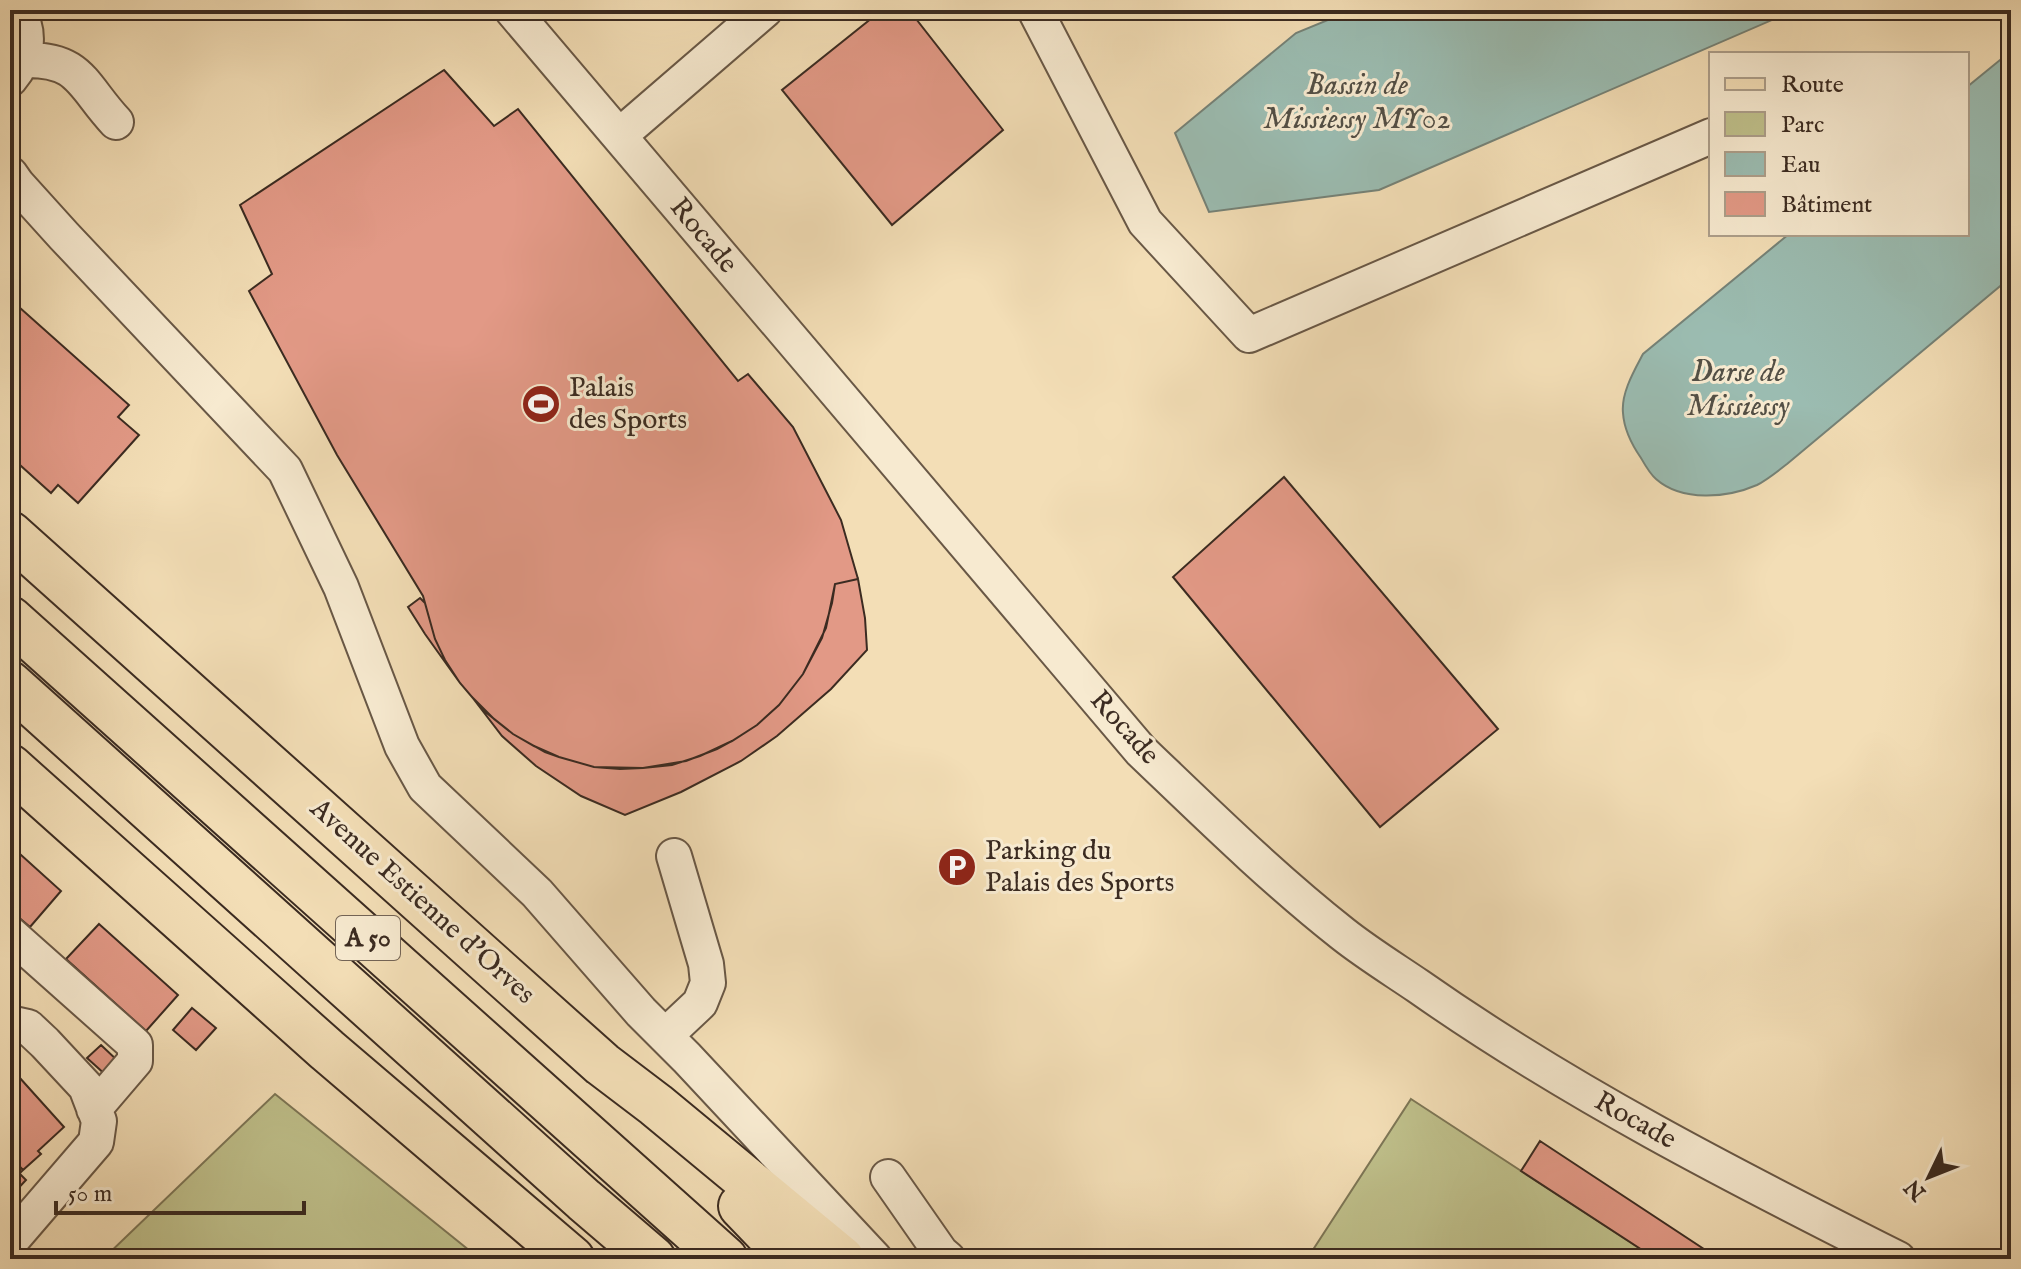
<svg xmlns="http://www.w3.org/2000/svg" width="2021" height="1269" viewBox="0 0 2021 1269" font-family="'IM FELL English',serif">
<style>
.green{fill:#bfc08b;stroke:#7d7656;stroke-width:2}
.water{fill:#9bbcb1;stroke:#758277;stroke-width:2}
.building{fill:#e29986;stroke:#3b2b21;stroke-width:2}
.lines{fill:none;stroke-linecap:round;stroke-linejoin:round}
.minor-casing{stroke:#695846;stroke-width:38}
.major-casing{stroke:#3b2b21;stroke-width:48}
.highway-casing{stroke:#3b2b21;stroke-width:48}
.minor{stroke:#f7ead0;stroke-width:34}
.major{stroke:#f3deb6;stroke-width:44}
.highway{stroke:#f3deb6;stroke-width:44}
.labels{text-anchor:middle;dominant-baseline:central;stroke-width:6;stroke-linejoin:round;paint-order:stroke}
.shield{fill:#f7ead0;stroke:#736456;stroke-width:2}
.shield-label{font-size:26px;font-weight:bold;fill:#3b2b21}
.street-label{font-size:28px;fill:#3b2b21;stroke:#f7ead0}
.poi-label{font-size:28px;fill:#3b2b21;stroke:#f7ead0;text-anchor:start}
.water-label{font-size:30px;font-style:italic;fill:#534f45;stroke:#f7ead0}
</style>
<rect width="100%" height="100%" fill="#f3deb6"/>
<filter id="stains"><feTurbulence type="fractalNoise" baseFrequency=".0025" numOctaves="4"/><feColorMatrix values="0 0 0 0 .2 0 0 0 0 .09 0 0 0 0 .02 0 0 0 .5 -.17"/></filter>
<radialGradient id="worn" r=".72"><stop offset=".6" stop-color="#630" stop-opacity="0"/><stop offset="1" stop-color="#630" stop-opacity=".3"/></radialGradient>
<!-- green -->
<path class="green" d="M 275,1094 L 480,1259 L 103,1259 Z
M 1411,1099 L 1656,1259 L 1307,1259 Z"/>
<!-- water -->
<path class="water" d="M 1352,10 L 1795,10 L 1379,190 L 1209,212 L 1175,133 L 1296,33 Z
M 2011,51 L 2011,277 L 1787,464 C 1778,471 1767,480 1757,485 C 1727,498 1682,502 1656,479 C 1650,474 1645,465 1641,458 C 1632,445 1624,429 1623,413 C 1621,393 1634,371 1643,354 L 1789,234 L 1967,234 L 1967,87 Z"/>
<!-- building -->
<path class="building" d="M 882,10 L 909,10 L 1003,130 L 892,225 L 782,90 Z
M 444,70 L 494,126 L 518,109 L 738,381 L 748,374 L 793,427 L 841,520 L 858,579 L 835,584 L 826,628 L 803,674 L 779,705 L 757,725 L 732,741 L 700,756 L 672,765 L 643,768 L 594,767 L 559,757 L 534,746 L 513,734 L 483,710 L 460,683 L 445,660 L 435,639 L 423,596 L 337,455 L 249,291 L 272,274 L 240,205 Z
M 10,299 L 129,405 L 118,417 L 139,435 L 78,503 L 58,485 L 51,493 L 10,456 Z
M 1284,477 L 1498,729 L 1380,827 L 1173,577 Z
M 858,579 L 865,618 L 867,650 L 831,689 L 777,736 L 741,761 L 681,792 L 625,815 L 581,796 L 536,766 L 502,736 L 472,697 L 494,719 L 513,734 L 545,752 L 559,757 L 594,767 L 620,769 L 643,768 L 686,761 L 717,749 L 732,741 L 757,725 L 779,705 L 803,674 L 822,638 L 832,603 L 835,584 Z
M 420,598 L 425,603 L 435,639 L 445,660 L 460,683 L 425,634 L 408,607 Z
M 10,845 L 61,891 L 30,927 L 10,910 Z
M 99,924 L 178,995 L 146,1031 L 66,959 Z
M 192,1008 L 216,1028 L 196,1050 L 173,1030 Z
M 101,1045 L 119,1062 L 107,1076 L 87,1058 Z
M 10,1067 L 64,1127 L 38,1151 L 41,1154 L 23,1170 L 10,1156 Z
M 1540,1141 L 1719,1259 L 1656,1259 L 1521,1171 Z
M 10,1156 L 23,1170 L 10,1183 Z
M 20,1174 L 26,1180 L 12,1195 L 10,1193 L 10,1183 Z"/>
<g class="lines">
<!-- minor casing -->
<g class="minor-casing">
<path id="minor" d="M 512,10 L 1141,751 C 1207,814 1272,878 1343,934 C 1367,953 1393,969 1418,986 C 1569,1092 1733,1176 1898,1259
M 1035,10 L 1145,222 L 1249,335 L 1711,136
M 23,60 C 81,58 82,86 116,122
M 10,79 C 27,59 32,33 17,10
M 619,136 L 765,10
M 10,174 L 17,184 L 64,236 L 285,470 L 341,587 L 402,746 L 425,787 L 537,893 L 641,1012 L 687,1058 L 875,1259
M 10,934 L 135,1045 L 135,1061 L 94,1109
M 10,1023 L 28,1027 L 45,1043 L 86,1087 L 99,1121 L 96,1142 L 10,1242
M 665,1036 L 700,1003 L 708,983 L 706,964 L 674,856
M 888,1177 L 941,1253 L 948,1259"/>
</g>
<!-- major casing -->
<g class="major-casing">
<path id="major" d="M 10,534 L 602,1064 L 656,1105 L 842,1259
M 10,767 L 327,1050 L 572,1259
M 741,1206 L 792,1259"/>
</g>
<!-- highway casing -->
<g class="highway-casing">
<path id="highway" d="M 10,619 L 725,1259
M 10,684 L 584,1200 L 653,1259"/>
</g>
<!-- minor -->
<use href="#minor" class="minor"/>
<!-- major -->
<use href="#major" class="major"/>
<!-- highway -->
<use href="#highway" class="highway"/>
</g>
<!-- icons -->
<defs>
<g id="stadium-disc" transform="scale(2)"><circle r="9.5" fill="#8f2418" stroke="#f7ead0"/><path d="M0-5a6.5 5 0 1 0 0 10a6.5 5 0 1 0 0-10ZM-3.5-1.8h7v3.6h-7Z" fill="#fff"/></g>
<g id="parking-disc" transform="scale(2)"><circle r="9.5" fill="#8f2418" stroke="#f7ead0"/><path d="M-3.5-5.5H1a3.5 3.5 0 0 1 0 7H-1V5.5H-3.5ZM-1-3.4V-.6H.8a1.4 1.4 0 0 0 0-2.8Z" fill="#fff"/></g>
</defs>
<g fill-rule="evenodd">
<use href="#stadium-disc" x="541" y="404"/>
<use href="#parking-disc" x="957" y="867"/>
</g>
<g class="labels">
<!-- shield labels -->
<rect class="shield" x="336" y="916" width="64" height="44" rx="6"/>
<g class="shield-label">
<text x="368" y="938">A 50</text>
</g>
<!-- street labels -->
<g class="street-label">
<text transform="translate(703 236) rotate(50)">Rocade</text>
<text transform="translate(1124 728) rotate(48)">Rocade</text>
<text transform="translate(422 902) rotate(42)">Avenue Estienne d'Orves</text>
<text transform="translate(1635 1121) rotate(29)">Rocade</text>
</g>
<!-- poi labels -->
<g class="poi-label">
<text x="569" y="388">Palais<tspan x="569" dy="32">des Sports</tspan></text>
<text x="985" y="851">Parking du<tspan x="985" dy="32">Palais des Sports</tspan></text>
</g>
<!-- water labels -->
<g class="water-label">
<text x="1357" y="86">Bassin de<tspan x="1357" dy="34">Missiessy MY02</tspan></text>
<text x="1738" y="373">Darse de<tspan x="1738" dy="34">Missiessy</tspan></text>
</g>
</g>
<!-- margin -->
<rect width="2021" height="1269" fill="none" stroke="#f3deb6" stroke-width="40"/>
<rect x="12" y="12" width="1997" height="1245" fill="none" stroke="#3b2b21" stroke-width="4"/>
<rect x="20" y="20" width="1981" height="1229" fill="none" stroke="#3b2b21" stroke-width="2"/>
<!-- legend -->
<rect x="1709" y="52" width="260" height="184" fill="#f7ead0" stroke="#ac9e8a" stroke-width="2"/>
<rect x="1725" y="78" width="40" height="12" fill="#f3deb6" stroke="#ac9e8a" stroke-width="2"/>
<text x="1781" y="92" font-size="24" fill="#3b2b21">Route</text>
<rect x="1725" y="112" width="40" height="24" fill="#bfc08b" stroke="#ac9e8a" stroke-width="2"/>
<text x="1781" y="132" font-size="24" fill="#3b2b21">Parc</text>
<rect x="1725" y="152" width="40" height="24" fill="#9bbcb1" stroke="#ac9e8a" stroke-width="2"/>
<text x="1781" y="172" font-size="24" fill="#3b2b21">Eau</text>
<rect x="1725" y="192" width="40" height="24" fill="#e29986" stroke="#ac9e8a" stroke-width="2"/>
<text x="1781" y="212" font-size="24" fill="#3b2b21">Bâtiment</text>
<!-- north arrow -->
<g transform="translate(1929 1177) rotate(227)" stroke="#f7ead0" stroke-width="6" paint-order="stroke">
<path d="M0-6L14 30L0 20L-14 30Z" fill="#3b2b21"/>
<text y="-12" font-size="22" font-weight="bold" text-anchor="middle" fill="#3b2b21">N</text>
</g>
<!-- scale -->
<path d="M56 1201v12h248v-12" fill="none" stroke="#3b2b21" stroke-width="4"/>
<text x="68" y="1201" font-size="24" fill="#3b2b21" stroke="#f7ead0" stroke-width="6" paint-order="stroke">50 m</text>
<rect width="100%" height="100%" filter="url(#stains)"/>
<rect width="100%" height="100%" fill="url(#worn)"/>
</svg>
